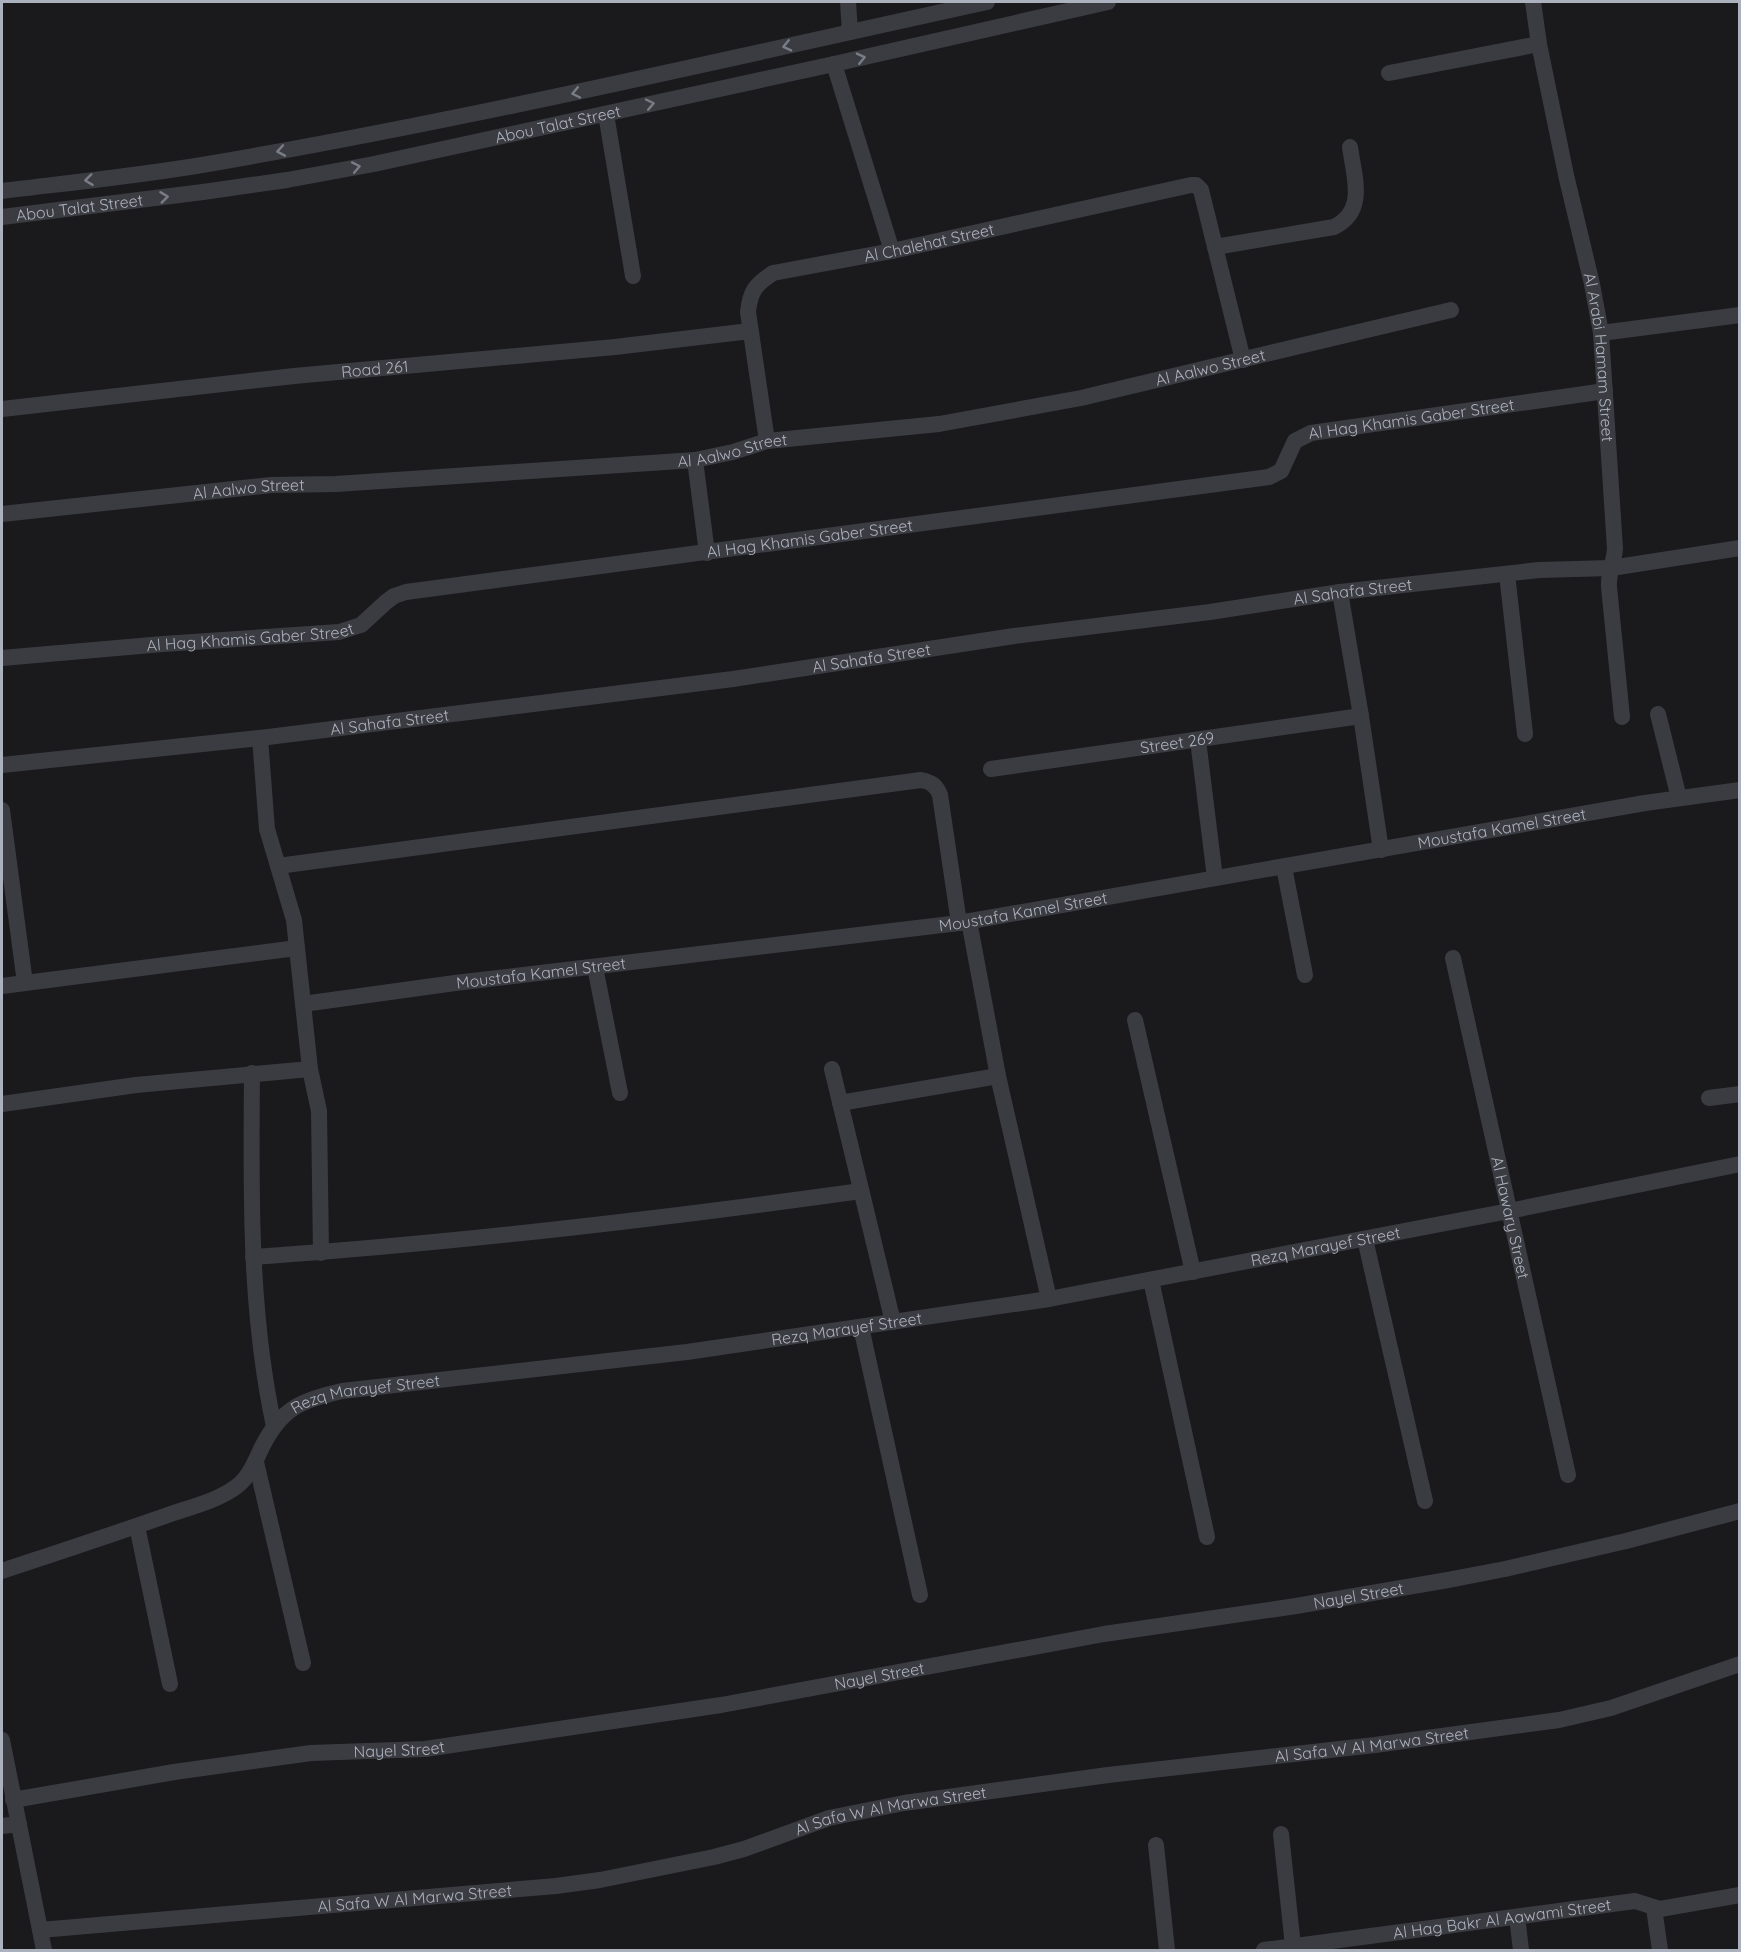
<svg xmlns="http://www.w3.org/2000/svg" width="1741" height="1952" viewBox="0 0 1741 1952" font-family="Quicksand,sans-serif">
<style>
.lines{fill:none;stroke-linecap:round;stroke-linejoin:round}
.street{stroke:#3b3c42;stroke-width:16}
.oneway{stroke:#797d86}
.labels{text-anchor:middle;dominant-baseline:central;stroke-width:4.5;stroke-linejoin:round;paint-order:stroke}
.street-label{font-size:16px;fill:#acb2bd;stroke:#151518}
</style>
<rect width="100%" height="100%" fill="#1a1a1d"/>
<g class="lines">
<!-- street -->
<g class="street">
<path d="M 848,2 L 850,32"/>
<path id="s1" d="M 1533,2 L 1539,44 L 1566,175 L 1592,284 L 1601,333 L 1615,549 C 1614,562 1608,574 1609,587 L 1622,717"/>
<path d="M 834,64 L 892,251"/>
<path d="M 1389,73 L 1539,44"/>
<path d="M 606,114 L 633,276"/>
<path d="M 2,191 C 68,183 136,176 202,165 C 466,120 726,59 987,2"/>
<path id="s2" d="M 2,217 L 203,192 L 287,180 L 374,164 L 834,64 L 1108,2"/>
<path d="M 1215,247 L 1334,227 C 1367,211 1354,177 1350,147"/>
<path d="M 1601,333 L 1740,315"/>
<path id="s3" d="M 2,409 L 294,376 L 615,347 L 750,331"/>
<path id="s4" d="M 767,441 L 748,312 C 750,291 756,284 773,273 L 892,251 L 1191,185 L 1196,185 L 1201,190 L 1243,360"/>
<path d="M 695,460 L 707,553"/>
<path id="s5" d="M 2,514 L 271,485 L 336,484 L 695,460 L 733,452 L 767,441 L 939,424 L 1081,398 L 1451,310"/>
<path d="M 1507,574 L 1525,734"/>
<path d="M 1340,592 L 1361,716 L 1381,850"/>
<path id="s6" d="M 2,658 L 163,644 L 339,632 L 361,625 L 386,602 L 394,596 L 406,592 L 1269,477 L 1281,471 L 1295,441 L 1311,433 L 1605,391"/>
<path d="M 1658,714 L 1679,798"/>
<path d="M 260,738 L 267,829 L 294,920 L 310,1069 L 319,1111 L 321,1253"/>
<path d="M 1198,740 L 1215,878"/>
<path id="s7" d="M 2,765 L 260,738 L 733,679 L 1014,636 L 1210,612 L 1340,592 L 1539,570 L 1611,568 L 1740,548"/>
<path id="s8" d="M 991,769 L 1361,716"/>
<path d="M 2,810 L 25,983"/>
<path d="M 278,866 L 921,780 C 931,782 936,785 940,795 L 959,923"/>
<path d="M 1284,867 L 1305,975"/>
<path d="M 969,921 L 998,1076 L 1049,1299"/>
<path id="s9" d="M 1453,958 L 1568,1475"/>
<path d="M 595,967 L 620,1093"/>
<path d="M 2,986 L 297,948"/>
<path id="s10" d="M 303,1004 L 455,983 L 959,923 L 1645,803 L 1740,790"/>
<path d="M 1135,1020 L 1193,1272"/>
<path d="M 832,1069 L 893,1322"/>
<path d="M 252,1073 C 251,1191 249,1311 274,1426"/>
<path d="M 1709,1098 L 1740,1094"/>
<path d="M 840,1103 L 998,1076"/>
<path d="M 2,1104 L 136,1085 L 310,1069"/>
<path d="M 1365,1239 L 1425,1501"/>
<path d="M 253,1257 C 457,1243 659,1219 861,1191"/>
<path d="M 1151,1280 L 1207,1537"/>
<path d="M 861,1327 L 920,1595"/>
<path d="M 256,1462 L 303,1663"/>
<path d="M 137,1526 L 170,1684"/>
<path id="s11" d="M 2,1571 C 56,1553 111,1535 165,1516 C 187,1508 214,1502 233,1489 C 248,1480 254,1464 261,1449 C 281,1408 300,1401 342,1391 L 687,1352 L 1049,1299 L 1509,1211 L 1740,1164"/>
<path d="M 2,1740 L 44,1950"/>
<path id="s12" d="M 13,1800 L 174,1772 L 311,1753 L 425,1749 L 721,1705 L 1104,1634 L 1296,1606 L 1448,1580 L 1505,1569 L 1626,1541 L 1740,1511"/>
<path d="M 2,1826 L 19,1824"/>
<path d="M 1281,1834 L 1293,1946"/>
<path d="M 1156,1845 L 1167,1950"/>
<path d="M 1654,1908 L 1660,1950"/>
<path d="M 1517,1917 L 1521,1950"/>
<path id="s13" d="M 40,1930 L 556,1886 L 600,1880 L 714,1857 L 744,1849 L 829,1818 L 904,1803 L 1108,1775 L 1375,1745 L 1559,1720 L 1611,1708 L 1740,1664"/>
<path id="s14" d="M 1264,1950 L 1635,1901 L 1660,1909 L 1740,1895"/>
</g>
</g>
<!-- one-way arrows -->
<defs><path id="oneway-chevron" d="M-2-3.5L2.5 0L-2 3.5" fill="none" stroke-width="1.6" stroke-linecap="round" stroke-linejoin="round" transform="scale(1.5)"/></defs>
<g class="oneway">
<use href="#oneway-chevron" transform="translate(787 46) rotate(167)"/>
<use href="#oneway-chevron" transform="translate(861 58) rotate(-13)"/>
<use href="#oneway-chevron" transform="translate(576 93) rotate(168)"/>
<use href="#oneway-chevron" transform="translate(650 104) rotate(-12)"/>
<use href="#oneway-chevron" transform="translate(281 151) rotate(170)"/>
<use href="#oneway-chevron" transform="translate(356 167) rotate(-11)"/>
<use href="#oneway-chevron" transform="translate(89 180) rotate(173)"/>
<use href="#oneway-chevron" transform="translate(164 197) rotate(-7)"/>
</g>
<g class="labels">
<!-- street labels -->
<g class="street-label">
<text stroke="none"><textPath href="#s2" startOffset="564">Abou Talat Street</textPath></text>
<text stroke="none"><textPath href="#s2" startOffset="78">Abou Talat Street</textPath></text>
<text stroke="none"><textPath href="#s4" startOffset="338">Al Chalehat Street</textPath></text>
<text stroke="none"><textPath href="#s1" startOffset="362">Al Arabi Hamam Street</textPath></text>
<text stroke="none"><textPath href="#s3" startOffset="375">Road 261</textPath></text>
<text stroke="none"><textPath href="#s5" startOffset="1220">Al Aalwo Street</textPath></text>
<text stroke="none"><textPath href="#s6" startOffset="1454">Al Hag Khamis Gaber Street</textPath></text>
<text stroke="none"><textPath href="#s5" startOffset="734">Al Aalwo Street</textPath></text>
<text stroke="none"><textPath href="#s5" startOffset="248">Al Aalwo Street</textPath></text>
<text stroke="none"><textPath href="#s6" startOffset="825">Al Hag Khamis Gaber Street</textPath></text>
<text stroke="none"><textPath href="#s7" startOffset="1362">Al Sahafa Street</textPath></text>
<text stroke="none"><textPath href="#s6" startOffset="249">Al Hag Khamis Gaber Street</textPath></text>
<text stroke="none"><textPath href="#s7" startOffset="876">Al Sahafa Street</textPath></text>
<text stroke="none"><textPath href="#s7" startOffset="390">Al Sahafa Street</textPath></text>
<text stroke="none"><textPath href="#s8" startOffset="188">Street 269</textPath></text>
<text stroke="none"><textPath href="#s10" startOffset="1212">Moustafa Kamel Street</textPath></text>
<text stroke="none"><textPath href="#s10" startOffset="726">Moustafa Kamel Street</textPath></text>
<text stroke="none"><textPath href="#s10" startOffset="240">Moustafa Kamel Street</textPath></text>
<text stroke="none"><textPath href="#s9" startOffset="266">Al Hawary Street</textPath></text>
<text stroke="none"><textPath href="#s11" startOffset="1394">Rezq Marayef Street</textPath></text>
<text stroke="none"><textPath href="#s11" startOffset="908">Rezq Marayef Street</textPath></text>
<text stroke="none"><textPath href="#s11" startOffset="422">Rezq Marayef Street</textPath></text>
<text stroke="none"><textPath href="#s12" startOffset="1362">Nayel Street</textPath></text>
<text stroke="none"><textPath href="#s12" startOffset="876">Nayel Street</textPath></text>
<text stroke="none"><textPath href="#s13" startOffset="1348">Al Safa W Al Marwa Street</textPath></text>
<text stroke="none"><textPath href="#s12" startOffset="390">Nayel Street</textPath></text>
<text stroke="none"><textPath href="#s13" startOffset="862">Al Safa W Al Marwa Street</textPath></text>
<text stroke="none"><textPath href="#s13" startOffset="376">Al Safa W Al Marwa Street</textPath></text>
<text stroke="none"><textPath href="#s14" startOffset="240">Al Hag Bakr Al Aawami Street</textPath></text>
</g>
</g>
<!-- border -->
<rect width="1741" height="1952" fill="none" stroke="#acb2bd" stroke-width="6"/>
</svg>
